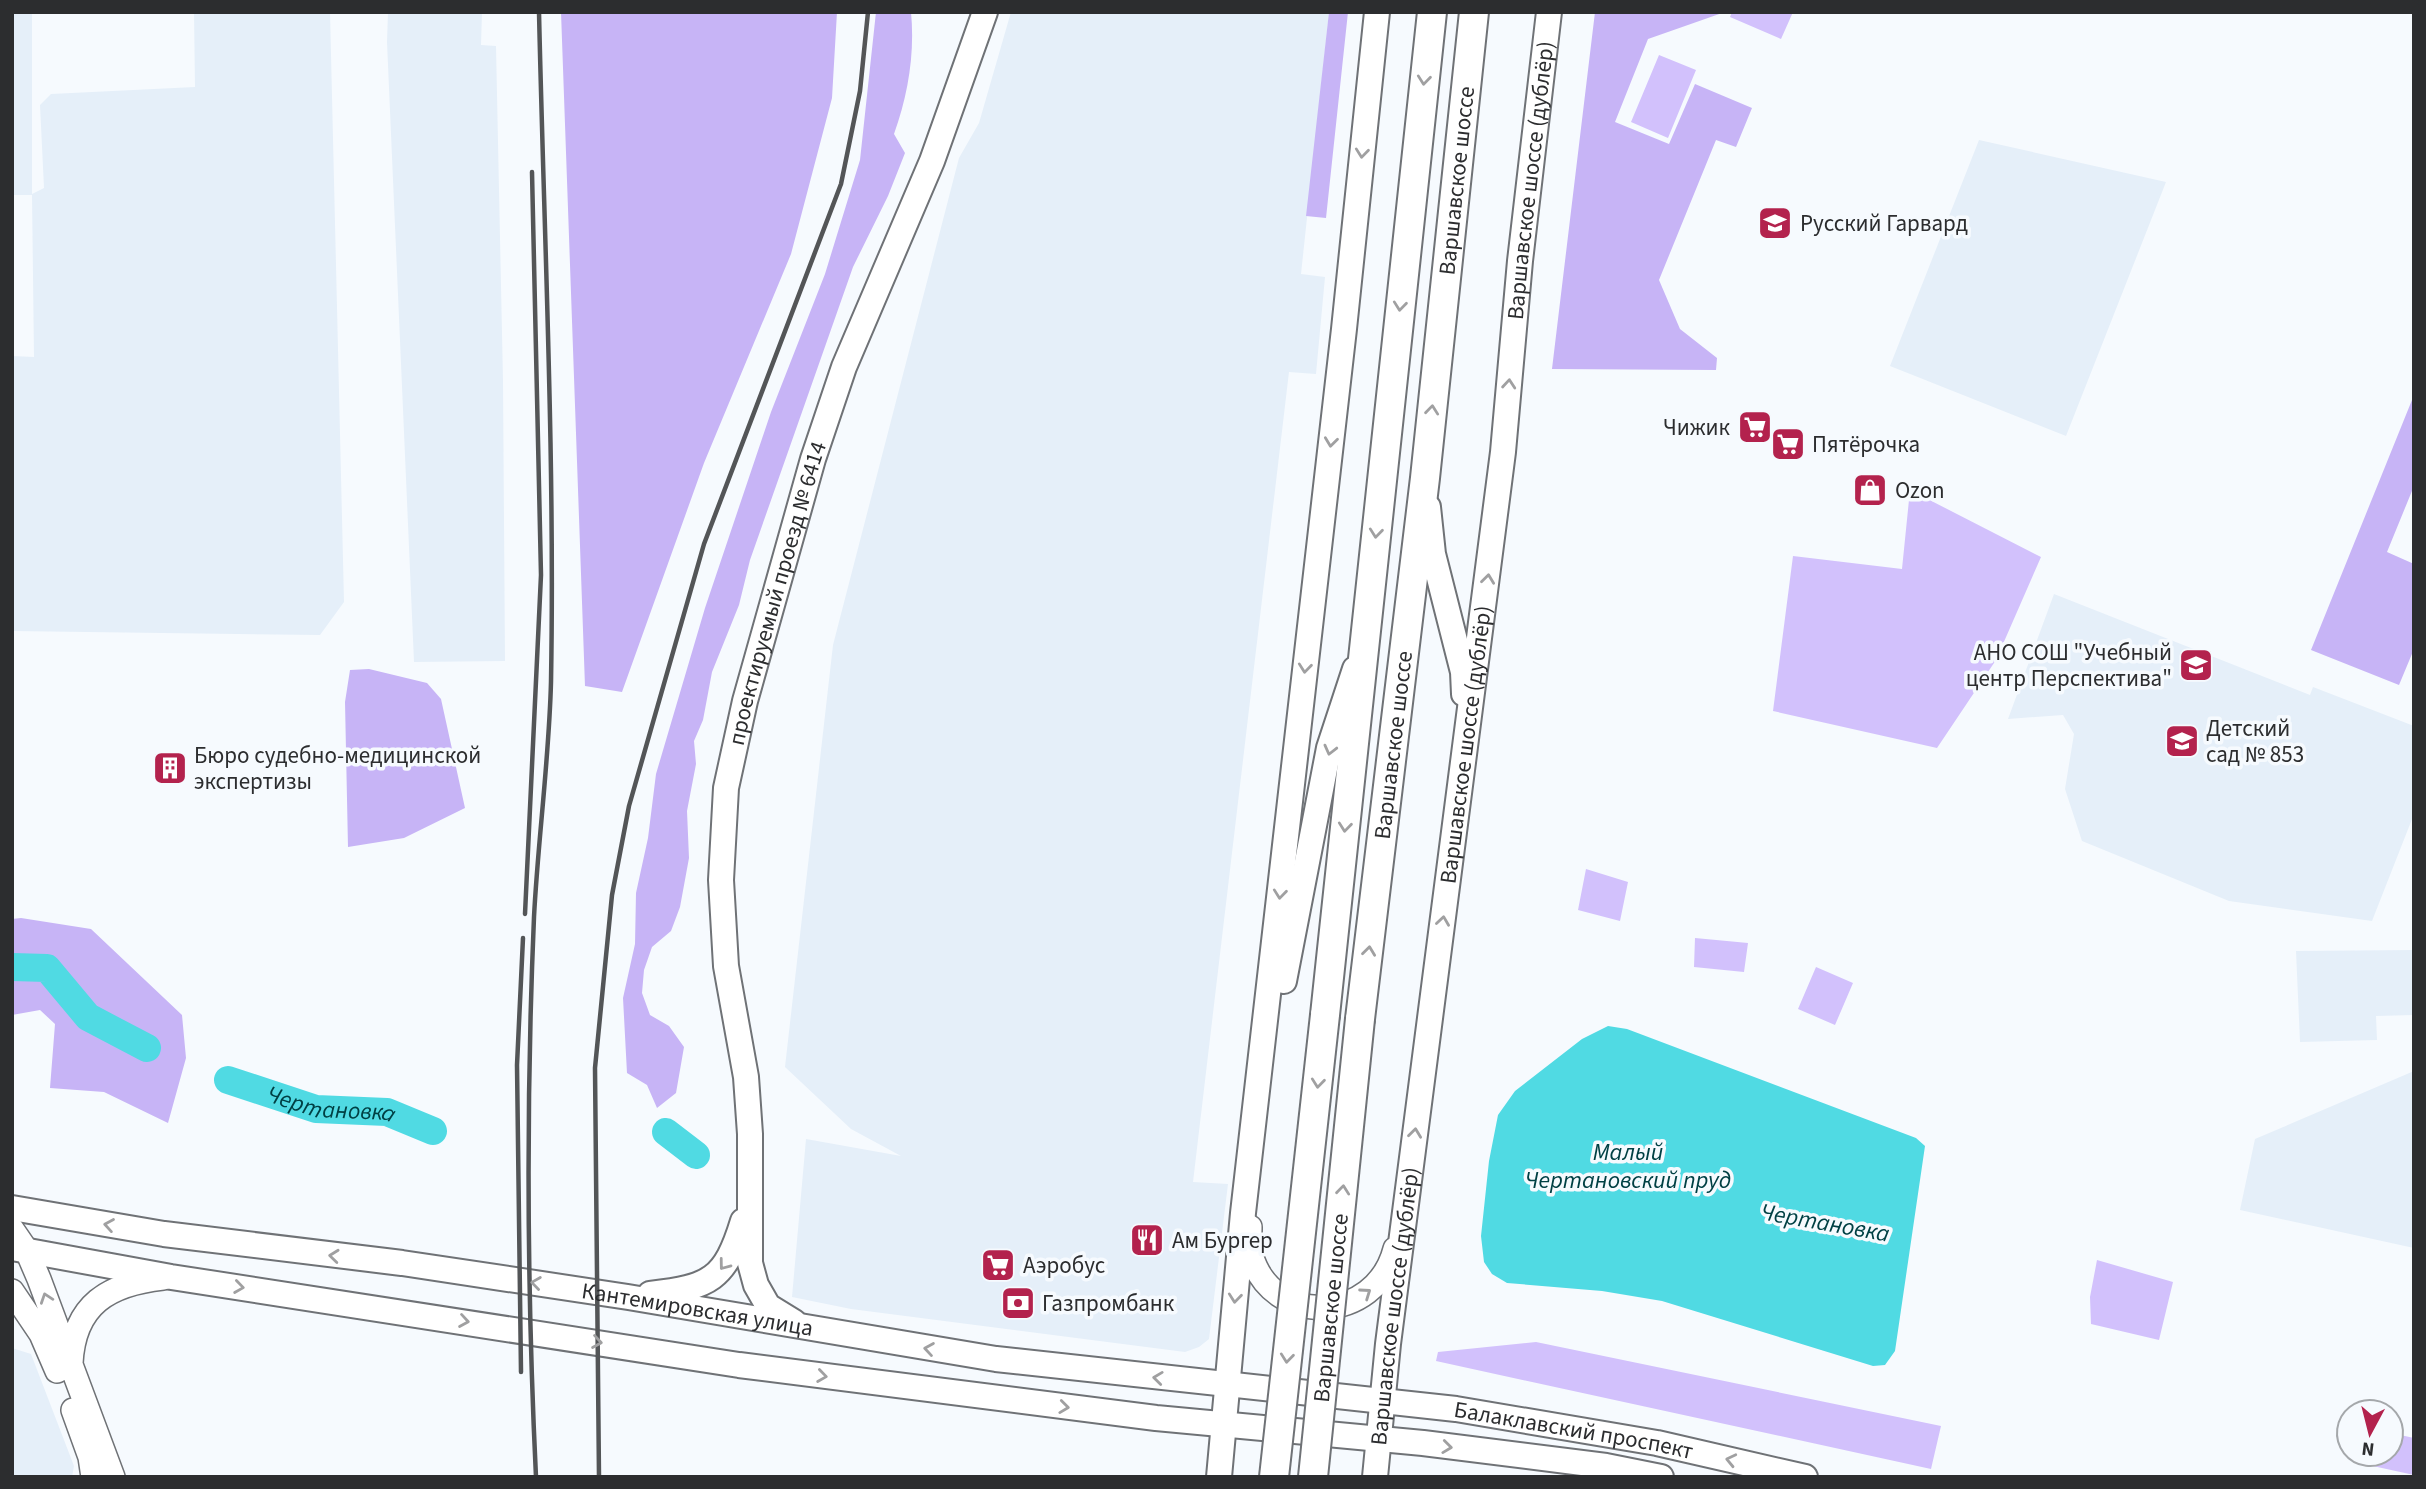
<svg xmlns="http://www.w3.org/2000/svg" width="2426" height="1489" viewBox="0 0 2426 1489" font-family="'Source Sans 3',sans-serif">
<style>
.built{fill:#e5eff9}
.green{fill:#d2c1fc}
.forest{fill:#c7b4f6}
.water{fill:#50dae3}
.lines{fill:none;stroke-linecap:round;stroke-linejoin:round}
.river{stroke:#50dae3;stroke-width:28}
.tertiary-casing{stroke:#6f7276;stroke-width:26}
.secondary-casing{stroke:#6f7276;stroke-width:28}
.primary-casing{stroke:#6f7276;stroke-width:32}
.tertiary{stroke:#fff;stroke-width:23}
.secondary{stroke:#fff;stroke-width:24}
.primary{stroke:#fff;stroke-width:28}
.rail{stroke:#535557;stroke-width:4.5}
.primary-bridge-casing{stroke:#6f7276;stroke-width:32;stroke-linecap:butt}
.primary-bridge{stroke:#fff;stroke-width:28}
.oneway{stroke:#a0a0a1}
.labels{text-anchor:middle;dominant-baseline:central;stroke-width:7;stroke-linejoin:round;paint-order:stroke}
.street-label{font-size:23px;fill:#2c2d2f;stroke:#f6fafe}
.poi-label{font-size:23px;fill:#2c2d2f;stroke:#f6fafe;text-anchor:start}
.water-label{font-size:24px;font-style:italic;fill:#004044;stroke:#f6fafe}
</style>
<rect width="100%" height="100%" fill="#f6fafe"/>
<!-- built -->
<path class="built" d="M 12,12 L 32,12 L 32,194 L 44,188 L 40,105 L 51,94 L 195,87 L 194,12 L 330,12 L 344,602 L 320,635 L 12,631 L 12,356 L 34,357 L 32,195 L 12,195 Z
M 388,12 L 482,12 L 481,45 L 496,46 L 503,381 L 505,661 L 414,662 L 387,42 Z
M 1011,12 L 1329,12 L 1301,274 L 1325,277 L 1316,374 L 1289,372 L 1193,1182 L 1228,1184 L 1209,1339 L 1199,1347 L 1185,1352 L 851,1309 L 792,1297 L 806,1139 L 901,1156 L 851,1129 L 785,1067 L 833,645 L 959,158 L 979,123 Z
M 1979,140 L 2166,182 L 2066,436 L 1890,366 Z
M 2054,594 L 2310,695 L 2313,687 L 2414,726 L 2414,814 L 2372,921 L 2229,901 L 2082,841 L 2065,789 L 2074,734 L 2063,715 L 2008,719 Z
M 2414,950 L 2414,1015 L 2376,1016 L 2377,1040 L 2300,1042 L 2296,951 Z
M 2414,1071 L 2414,1248 L 2240,1210 L 2255,1139 Z
M 12,1348 L 31,1354 L 74,1466 L 72,1477 L 12,1477 Z"/>
<!-- green -->
<path class="green" d="M 1732,12 L 1793,12 L 1781,39 L 1730,17 Z
M 1659,55 L 1696,70 L 1668,138 L 1631,122 Z
M 1910,490 L 2041,557 L 1996,660 L 1937,748 L 1773,711 L 1793,556 L 1902,569 Z
M 1586,869 L 1628,882 L 1620,921 L 1578,910 Z
M 1695,938 L 1748,943 L 1744,972 L 1694,967 Z
M 1816,967 L 1853,983 L 1835,1025 L 1798,1009 Z
M 2097,1260 L 2173,1282 L 2159,1340 L 2091,1324 L 2090,1297 Z
M 1536,1342 L 1941,1426 L 1931,1469 L 1436,1361 L 1438,1352 Z
M 2391,1433 L 2414,1438 L 2414,1475 L 2359,1463 L 2361,1454 L 2391,1454 Z"/>
<!-- forest -->
<path class="forest" d="M 561,12 L 837,12 L 832,98 L 791,254 L 704,463 L 622,692 L 585,686 Z
M 876,12 L 911,12 C 915,54 908,95 894,134 L 905,153 L 888,196 L 853,267 L 750,560 L 739,605 L 712,672 L 703,720 L 694,741 L 696,764 L 687,811 L 689,858 L 680,907 L 671,931 L 652,947 L 644,970 L 642,993 L 650,1015 L 669,1026 L 684,1047 L 676,1093 L 657,1108 L 647,1085 L 627,1073 L 623,998 L 635,944 L 636,893 L 648,838 L 656,774 L 705,608 L 771,412 L 825,274 L 860,160 Z
M 1329,12 L 1348,12 L 1326,218 L 1306,216 Z
M 1595,12 L 1725,12 L 1648,39 L 1615,122 L 1669,144 L 1695,84 L 1752,108 L 1736,147 L 1716,140 L 1659,280 L 1680,329 L 1717,358 L 1716,370 L 1552,369 Z
M 2414,395 L 2414,486 L 2387,552 L 2414,564 L 2414,649 L 2399,685 L 2311,650 Z
M 369,669 L 427,683 L 441,699 L 465,808 L 404,838 L 348,847 L 345,702 L 350,670 Z
M 21,918 L 91,929 L 182,1015 L 186,1058 L 168,1123 L 104,1092 L 50,1088 L 55,1024 L 40,1010 L 12,1015 L 12,919 Z"/>
<!-- water -->
<path class="water" d="M 1608,1026 L 1627,1029 L 1916,1138 L 1925,1146 L 1895,1351 L 1885,1365 L 1873,1366 L 1662,1301 L 1602,1291 L 1507,1283 L 1492,1274 L 1484,1262 L 1481,1236 L 1489,1161 L 1498,1115 L 1515,1091 L 1582,1039 Z"/>
<g class="lines">
<!-- river -->
<g class="river">
<path d="M 12,967 L 47,968 L 88,1017 L 147,1048"/>
<path id="s1" d="M 228,1080 L 316,1109 L 387,1112 L 433,1131"/>
<path d="M 666,1132 L 696,1155"/>
</g>
<!-- tertiary casing -->
<g class="tertiary-casing">
<path id="tertiary" d="M 1250,1227 C 1250,1235 1249,1246 1251,1254 C 1271,1328 1376,1324 1395,1249
M 12,1229 L 27,1251 L 39,1279 L 113,1477
M 12,1291 L 41,1334 L 57,1371
M 71,1363 C 74,1304 109,1284 163,1278
M 73,1410 L 90,1457 L 93,1477"/>
</g>
<!-- secondary casing -->
<g class="secondary-casing">
<g id="secondary">
<path d="M 1428,507 L 1433,554 L 1463,672 L 1464,694"/>
<path d="M 1284,981 L 1329,748 L 1355,669"/>
<path id="s2" d="M 12,1208 L 164,1234 L 402,1263 L 628,1297 L 996,1359 L 1456,1409 L 1657,1443 L 1805,1477"/>
<path d="M 12,1248 L 171,1277 L 739,1365 L 1156,1418 L 1423,1443 L 1606,1466 L 1661,1477"/>
<path d="M 650,1294 C 710,1287 725,1280 743,1221"/>
<path id="s3" d="M 794,1322 L 768,1306 L 756,1285 L 750,1263 L 750,1134 L 746,1077 L 726,966 L 721,880 L 726,788 L 745,701 L 813,459 L 844,367 L 932,161 L 985,12"/>
<path d="M 1219,1477 L 1243,1213 L 1344,329 L 1377,12"/>
<path id="s4" d="M 1375,1477 L 1388,1344 L 1503,452 L 1520,261 L 1549,12"/>
</g>
</g>
<!-- primary casing -->
<g class="primary-casing">
<g id="primary">
<path d="M 1325,1015 L 1432,12"/>
<path id="s5" d="M 1360,1019 L 1425,478 L 1474,12"/>
</g>
</g>
<!-- tertiary -->
<use href="#tertiary" class="tertiary"/>
<!-- secondary -->
<use href="#secondary" class="secondary"/>
<!-- primary -->
<use href="#primary" class="primary"/>
<!-- rail -->
<path class="rail" d="M 525,914 L 541,575 L 532,172
M 521,1372 L 517,1065 L 523,938
M 536,1477 C 527,1291 526,1103 534,917 C 538,839 549,761 551,682 C 555,459 544,235 539,12
M 599,1477 L 595,1068 L 612,895 L 629,806 L 704,544 L 841,184 L 860,91 L 868,12"/>
<!-- primary-bridge casing -->
<g class="primary-bridge-casing">
<g id="primary-bridge">
<path d="M 1274,1477 L 1325,1015"/>
<path id="s6" d="M 1313,1477 L 1360,1019"/>
</g>
</g>
<!-- primary-bridge -->
<use href="#primary-bridge" class="primary-bridge"/>
</g>
<!-- one-way arrows -->
<defs><path id="oneway-chevron" d="M-2-3.5L2.5 0L-2 3.5" fill="none" stroke-width="1.6" stroke-linecap="round" stroke-linejoin="round" transform="scale(1.75)"/></defs>
<g class="oneway">
<use href="#oneway-chevron" transform="translate(1424 80) rotate(96)"/>
<use href="#oneway-chevron" transform="translate(1362 153) rotate(96)"/>
<use href="#oneway-chevron" transform="translate(1400 306) rotate(96)"/>
<use href="#oneway-chevron" transform="translate(1509 384) rotate(-85)"/>
<use href="#oneway-chevron" transform="translate(1432 410) rotate(-84)"/>
<use href="#oneway-chevron" transform="translate(1331 442) rotate(97)"/>
<use href="#oneway-chevron" transform="translate(1376 533) rotate(96)"/>
<use href="#oneway-chevron" transform="translate(1488 579) rotate(-83)"/>
<use href="#oneway-chevron" transform="translate(1305 668) rotate(96)"/>
<use href="#oneway-chevron" transform="translate(1330 750) rotate(104)"/>
<use href="#oneway-chevron" transform="translate(1345 827) rotate(96)"/>
<use href="#oneway-chevron" transform="translate(1280 894) rotate(96)"/>
<use href="#oneway-chevron" transform="translate(1443 921) rotate(-82)"/>
<use href="#oneway-chevron" transform="translate(1369 951) rotate(-83)"/>
<use href="#oneway-chevron" transform="translate(1318 1083) rotate(96)"/>
<use href="#oneway-chevron" transform="translate(1415 1133) rotate(-83)"/>
<use href="#oneway-chevron" transform="translate(1343 1190) rotate(-84)"/>
<use href="#oneway-chevron" transform="translate(109 1225) rotate(-170)"/>
<use href="#oneway-chevron" transform="translate(334 1256) rotate(-174)"/>
<use href="#oneway-chevron" transform="translate(724 1265) rotate(127)"/>
<use href="#oneway-chevron" transform="translate(536 1283) rotate(-172)"/>
<use href="#oneway-chevron" transform="translate(239 1287) rotate(8)"/>
<use href="#oneway-chevron" transform="translate(1366 1293) rotate(-35)"/>
<use href="#oneway-chevron" transform="translate(46 1298) rotate(-109)"/>
<use href="#oneway-chevron" transform="translate(1235 1298) rotate(96)"/>
<use href="#oneway-chevron" transform="translate(464 1321) rotate(9)"/>
<use href="#oneway-chevron" transform="translate(597 1342) rotate(9)"/>
<use href="#oneway-chevron" transform="translate(929 1349) rotate(-171)"/>
<use href="#oneway-chevron" transform="translate(1287 1358) rotate(96)"/>
<use href="#oneway-chevron" transform="translate(822 1376) rotate(8)"/>
<use href="#oneway-chevron" transform="translate(1158 1378) rotate(-173)"/>
<use href="#oneway-chevron" transform="translate(1064 1407) rotate(7)"/>
<use href="#oneway-chevron" transform="translate(1447 1447) rotate(7)"/>
<use href="#oneway-chevron" transform="translate(1731 1460) rotate(-167)"/>
</g>
<!-- icons -->
<defs>
<g id="school-square" transform="scale(1.75)"><rect x="-9" y="-9" width="18" height="18" rx="4" fill="#b3224d" stroke="#f6fafe"/><path d="M0-5L7-2L0 1L-7-2ZM-4 1L0 2.5L4 1V4Q0 6-4 4Z" fill="#fff"/></g>
<g id="supermarket-square" transform="scale(1.75)"><rect x="-9" y="-9" width="18" height="18" rx="4" fill="#b3224d" stroke="#f6fafe"/><path d="M-6-5.5h2.5l.6 2H6L4.5 2H-2.5L-4.4-4H-6ZM-1.5 3.2a1.3 1.3 0 1 0 .1 0ZM3 3.2a1.3 1.3 0 1 0 .1 0Z" fill="#fff"/></g>
<g id="shop-square" transform="scale(1.75)"><rect x="-9" y="-9" width="18" height="18" rx="4" fill="#b3224d" stroke="#f6fafe"/><path d="M-5-2.5h2.3a2.7 3.5 0 0 1 5.4 0H5L5.5 6h-11ZM-1.5-2.5h3a1.5 2.3 0 0 0-3 0Z" fill="#fff"/></g>
<g id="building-square" transform="scale(1.75)"><rect x="-9" y="-9" width="18" height="18" rx="4" fill="#b3224d" stroke="#f6fafe"/><path d="M-4-6H4V6H1V3H-1V6H-4ZM-2.5-4.3h1.7v1.8h-1.7ZM.8-4.3h1.7v1.8H.8ZM-2.5-1h1.7V.8h-1.7ZM.8-1h1.7V.8H.8Z" fill="#fff"/></g>
<g id="restaurant-square" transform="scale(1.75)"><rect x="-9" y="-9" width="18" height="18" rx="4" fill="#b3224d" stroke="#f6fafe"/><path d="M-5-6h1v4h1v-4h1v4h1v-4h1v5L-1.5 .5V6h-2V.5L-5-1ZM5-6V6H3V1.5H1.5Q1.5-4 5-6Z" fill="#fff"/></g>
<g id="bank-square" transform="scale(1.75)"><rect x="-9" y="-9" width="18" height="18" rx="4" fill="#b3224d" stroke="#f6fafe"/><path d="M-6-4H6V4H-6ZM0-2.3a2.3 2.3 0 1 0 0 4.6a2.3 2.3 0 1 0 0-4.6Z" fill="#fff"/></g>
</defs>
<g fill-rule="evenodd">
<use href="#school-square" x="1775" y="223"/>
<use href="#supermarket-square" x="1755" y="427"/>
<use href="#supermarket-square" x="1788" y="444"/>
<use href="#shop-square" x="1870" y="490"/>
<use href="#school-square" x="2196" y="665"/>
<use href="#school-square" x="2182" y="741"/>
<use href="#building-square" x="170" y="768"/>
<use href="#restaurant-square" x="1147" y="1240"/>
<use href="#supermarket-square" x="998" y="1265"/>
<use href="#bank-square" x="1018" y="1303"/>
</g>
<g class="labels">
<!-- street labels -->
<g class="street-label">
<text stroke="none"><textPath href="#s5" startOffset="844">Варшавское шоссе</textPath></text>
<text stroke="none"><textPath href="#s4" startOffset="1306">Варшавское шоссе (дублёр)</textPath></text>
<text stroke="none"><textPath href="#s3" startOffset="756">проектируемый проезд № 6414</textPath></text>
<text stroke="none"><textPath href="#s5" startOffset="276">Варшавское шоссе</textPath></text>
<text stroke="none"><textPath href="#s4" startOffset="738">Варшавское шоссе (дублёр)</textPath></text>
<text stroke="none"><textPath href="#s4" startOffset="172">Варшавское шоссе (дублёр)</textPath></text>
<text stroke="none"><textPath href="#s6" startOffset="170">Варшавское шоссе</textPath></text>
<text stroke="none"><textPath href="#s2" startOffset="693">Кантемировская улица</textPath></text>
<text stroke="none"><textPath href="#s2" startOffset="1578">Балаклавский проспект</textPath></text>
</g>
<!-- poi labels -->
<g class="poi-label">
<text x="1800" y="223">Русский Гарвард</text>
<text x="1730" y="427" text-anchor="end">Чижик</text>
<text x="1812" y="444">Пятёрочка</text>
<text x="1895" y="490">Ozon</text>
<text x="2172" y="652" text-anchor="end">АНО СОШ "Учебный<tspan x="2172" dy="26">центр Перспектива"</tspan></text>
<text x="2206" y="728">Детский<tspan x="2206" dy="26">сад № 853</tspan></text>
<text x="194" y="755">Бюро судебно-медицинской<tspan x="194" dy="26">экспертизы</tspan></text>
<text x="1172" y="1240">Ам Бургер</text>
<text x="1023" y="1265">Аэробус</text>
<text x="1042" y="1303">Газпромбанк</text>
</g>
<!-- water labels -->
<g class="water-label">
<text stroke="none"><textPath href="#s1" startOffset="107">Чертановка</textPath></text>
<text x="1628" y="1152">Малый<tspan x="1628" dy="28">Чертановский пруд</tspan></text>
<text transform="translate(1825 1223) rotate(10)">Чертановка</text>
</g>
</g>
<!-- border -->
<rect width="2426" height="1489" fill="none" stroke="#2c2d2f" stroke-width="28"/>
<!-- north arrow -->
<g transform="translate(2370 1433) rotate(187)"><circle r="33" fill="#f6fafe" stroke="#a5a8ab" stroke-width="2"/>
<path d="M0-5L12 26L0 18L-12 26Z" fill="#b3224d"/>
<text y="-10" font-size="19" font-weight="bold" text-anchor="middle" fill="#2c2d2f">N</text>
</g>
</svg>
